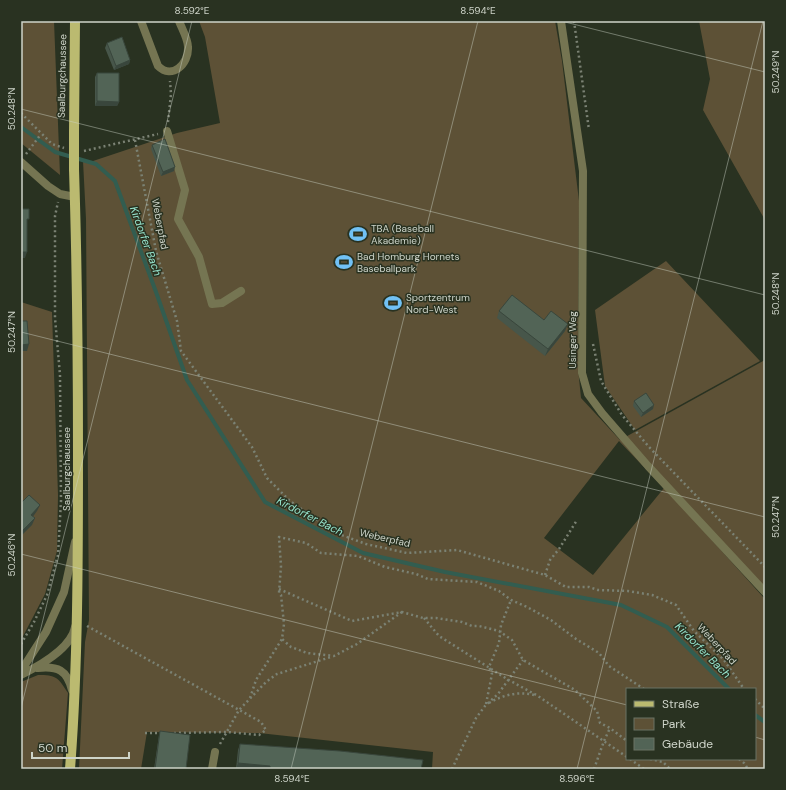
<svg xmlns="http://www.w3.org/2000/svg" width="786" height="790" viewBox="0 0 786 790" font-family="'DM Sans',sans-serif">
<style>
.green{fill:#5d5136;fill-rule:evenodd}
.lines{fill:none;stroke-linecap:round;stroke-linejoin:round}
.stream{stroke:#325d50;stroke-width:4}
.path{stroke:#7b8274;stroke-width:2.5;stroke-dasharray:2 3;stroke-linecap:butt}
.service{stroke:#757552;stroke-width:8}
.minor{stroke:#757552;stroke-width:8}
.primary{stroke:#bbba70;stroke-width:10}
.primary-bridge{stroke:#bbba70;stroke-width:10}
.wall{fill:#47564a}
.shaded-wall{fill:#39463c}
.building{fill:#526456;stroke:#39463c}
.ticks{fill:none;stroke:#ced4c9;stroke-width:1;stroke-opacity:0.45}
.labels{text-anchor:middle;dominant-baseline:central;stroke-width:3;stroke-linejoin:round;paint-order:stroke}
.street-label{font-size:10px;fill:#ced4c9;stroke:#293221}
.poi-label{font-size:10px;fill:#ced4c9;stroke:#293221;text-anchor:start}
.water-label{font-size:11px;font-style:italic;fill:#97e4cd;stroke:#293221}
.neatline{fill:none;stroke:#ced4c9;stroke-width:1.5}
.ticks-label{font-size:10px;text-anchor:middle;fill:#ced4c9}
</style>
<rect width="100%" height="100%" fill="#293221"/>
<!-- green -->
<path class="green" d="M 21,21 L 54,21 L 60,175 L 21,143 Z
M 199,21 L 555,21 L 562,61 L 579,201 L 578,368 L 581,398 L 620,440 L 765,360 L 765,588 L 672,496 L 765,599 L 765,769 L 432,769 L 433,752 L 259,733 L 147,732 L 141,769 L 79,769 L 85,642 L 89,620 L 86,219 L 83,161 L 93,161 L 177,133 L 220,123 L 205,37 ZM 619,441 L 664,488 L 593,575 L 544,538 ZM 627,689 L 755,689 L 755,759 L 627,759 Z
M 699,21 L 765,21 L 765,220 L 703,110 L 710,79 Z
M 666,261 L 760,361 L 635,430 L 605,386 L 595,310 Z
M 21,302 L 52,312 L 58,495 L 57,551 L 45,594 L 21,640 Z
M 38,675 C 56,675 58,677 68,693 L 62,769 L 21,769 L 21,682 Z"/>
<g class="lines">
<!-- stream -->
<path class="stream" d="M 21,127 L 55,152 L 96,164 L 115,181 L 156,292 L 187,380 L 265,502 L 363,553 L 445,572 L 621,605 L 667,627 L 729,689
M 755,715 L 765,722"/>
<!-- path -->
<path class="path" d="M 574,21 L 589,130
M 21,113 L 52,144 L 64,148
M 168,122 L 171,94 L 170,81
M 135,140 L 156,251 L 177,321 L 181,351 L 252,447 L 267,478 L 290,501 L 336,533 L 366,544 L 407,553 L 457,550 L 545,575 L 566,587 L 589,587 L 598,590 L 628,591 L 652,595 L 676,605 L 694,631 L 724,660 L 744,689
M 84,151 L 158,134
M 26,154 L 41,134
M 593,344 L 601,381 L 622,415 L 649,447 L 765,567
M 545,575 L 550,560 L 559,549 L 577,520
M 279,589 L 352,621 L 402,612 L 423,618 L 436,618 L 462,622 L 472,626 L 479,626 L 499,631 L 512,640 L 523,660 L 575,690 L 597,711 L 600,723 L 610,728 L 627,741
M 402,612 L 357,644 L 334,656 L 307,653 L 291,647 L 282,639 L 284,624 L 281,595 L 279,593 L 281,566 L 279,537 L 306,543 L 321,553 L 358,556 L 385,567 L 416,574 L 428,579 L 477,582 L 499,591 L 511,600 L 527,607 L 551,620 L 576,639 L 599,653 L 609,666 L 644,689
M 424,618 L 439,636 L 507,679 L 538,696 L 627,757
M 87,626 L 261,722 L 266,730 L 259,735 L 227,732 L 171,733
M 21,644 L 34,622 L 47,595 L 58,555 L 61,501 L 60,375 L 55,318 L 55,216 L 58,202
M 250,698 L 256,680 L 282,639
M 755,699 L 765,709
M 489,703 C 503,695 518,691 534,695
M 486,704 L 492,674 L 489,667 L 499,643 L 501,625 L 511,600
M 145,733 L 162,733
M 220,744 L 239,710 L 266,682 L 277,674 L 331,657
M 630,759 L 644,769
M 650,759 L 663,762 L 670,769
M 739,759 L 744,763 L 748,769
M 452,769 L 476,718 L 485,706 L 498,694 L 523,660
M 594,769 L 604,741 L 610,728"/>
<!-- service -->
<path class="service" d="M 141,21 L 158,66 C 172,80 189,64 188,47 C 188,39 182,29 179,21
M 167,131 L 185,190 L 178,219 L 199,257 L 212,304 L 222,303 L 241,291"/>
<!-- minor -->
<path class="minor" d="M 561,21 L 583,171 L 582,373 L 588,394 L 602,413 L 648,466 L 765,592
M 21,162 L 48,186 L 60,194 L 75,197
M 38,668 C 58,666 67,670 72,690
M 21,671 L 46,632 L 64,592 L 75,542
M 21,675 C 39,666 71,649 75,627
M 212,769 L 215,752"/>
<!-- primary -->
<path class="primary" d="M 74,132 L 75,21
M 70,769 C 78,664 78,558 78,452 C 78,358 77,263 74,169"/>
<!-- primary-bridge -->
<path class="primary-bridge" d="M 74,132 L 74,169"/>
</g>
<!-- wall -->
<path class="wall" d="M 107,43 L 130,60 L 129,64 L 114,70 L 105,48 Z
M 97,73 L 119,102 L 117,106 L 95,106 L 95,77 Z
M 152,145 L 174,171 L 161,176 L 151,149 Z
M 499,311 L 544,320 L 565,331 L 545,356 L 497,318 Z
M 634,401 L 653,409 L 641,417 L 633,406 Z
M 160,731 L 186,769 L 154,769 L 159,735 Z
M 240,744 L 421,769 L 236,769 L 238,750 Z"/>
<!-- shaded-wall -->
<path class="shaded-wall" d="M 130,60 L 129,64 L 114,70 L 116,66 Z
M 97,101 L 119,102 L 117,106 L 95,106 Z
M 175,167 L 174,171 L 161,176 L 163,172 Z
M 21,252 L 27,252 L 25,258 L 21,258 Z
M 568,324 L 565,331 L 545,356 L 548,349 Z
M 29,344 L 27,351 L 21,351 L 21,345 Z
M 654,405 L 653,409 L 641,417 L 643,413 Z
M 40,505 L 37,511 L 29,522 L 31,515 Z
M 35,518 L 32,525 L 21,536 L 21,532 Z
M 238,763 L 270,766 L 269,769 L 236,769 Z"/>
<!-- building -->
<path class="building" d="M 122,37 L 130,60 L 116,66 L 107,43 Z
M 97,73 L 119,73 L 119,102 L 97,101 Z
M 165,139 L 175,167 L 163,172 L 152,145 Z
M 21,209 L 29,209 L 29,219 L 27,219 L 27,252 L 21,252 Z
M 512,295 L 544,320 L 551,311 L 568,324 L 548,349 L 499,311 Z
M 21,321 L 27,321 L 29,344 L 21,345 Z
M 646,393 L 654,405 L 643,413 L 634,401 Z
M 29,495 L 40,505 L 31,515 L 35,518 L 21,532 L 21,503 Z
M 160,731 L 190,735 L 186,769 L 155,769 Z
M 240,744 L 340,751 L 423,760 L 421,769 L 270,769 L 270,766 L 238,763 Z"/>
<!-- ticks -->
<path class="ticks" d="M 561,21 L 765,72M 21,109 L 765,295M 21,332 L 765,517M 21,554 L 627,705M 21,708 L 192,21M 755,737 L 765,740M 291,769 L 478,21M 577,769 L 763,21"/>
<!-- icons -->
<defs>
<g id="stadium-bare" transform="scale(1.38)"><path d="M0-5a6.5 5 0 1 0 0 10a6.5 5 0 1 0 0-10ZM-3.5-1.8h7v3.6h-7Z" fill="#71c1f5" stroke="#293221" stroke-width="2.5" paint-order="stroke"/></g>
</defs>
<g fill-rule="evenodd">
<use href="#stadium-bare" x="358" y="234"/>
<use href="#stadium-bare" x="344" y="262"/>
<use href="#stadium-bare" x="393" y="303"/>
</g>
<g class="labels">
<!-- street labels -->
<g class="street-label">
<text transform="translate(62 76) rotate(-89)">Saalburgchaussee</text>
<text transform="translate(160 224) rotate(79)">Weberpfad</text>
<text transform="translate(572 340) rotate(-90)">Usinger Weg</text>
<text transform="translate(66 469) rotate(-90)">Saalburgchaussee</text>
<text transform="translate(385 538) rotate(13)">Weberpfad</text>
<text transform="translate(717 644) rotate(47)">Weberpfad</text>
</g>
<!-- poi labels -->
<g class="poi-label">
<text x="371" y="228">TBA (Baseball<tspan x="371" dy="12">Akademie)</tspan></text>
<text x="357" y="256">Bad Homburg Hornets<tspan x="357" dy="12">Baseballpark</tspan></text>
<text x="406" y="297">Sportzentrum<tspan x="406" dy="12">Nord-West</tspan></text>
</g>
<!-- water labels -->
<g class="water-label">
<text transform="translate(146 241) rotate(70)">Kirdorfer Bach</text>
<text transform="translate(310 516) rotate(27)">Kirdorfer Bach</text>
<text transform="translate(703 650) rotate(45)">Kirdorfer Bach</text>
</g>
</g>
<!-- border -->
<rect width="786" height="790" fill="none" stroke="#293221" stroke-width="44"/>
<!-- legend -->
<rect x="626" y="688" width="130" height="72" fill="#293221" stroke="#6b7364"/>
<rect x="634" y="701" width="20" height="6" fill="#bbba70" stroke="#6b7364"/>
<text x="662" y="708" font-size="12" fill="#ced4c9">Straße</text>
<rect x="634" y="718" width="20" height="12" fill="#5d5136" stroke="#6b7364"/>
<text x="662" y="728" font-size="12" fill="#ced4c9">Park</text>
<rect x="634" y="738" width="20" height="12" fill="#526456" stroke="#6b7364"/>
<text x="662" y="748" font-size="12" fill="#ced4c9">Gebäude</text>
<!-- scale -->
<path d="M32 752v6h97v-6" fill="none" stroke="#ced4c9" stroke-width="2"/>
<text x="38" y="752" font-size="12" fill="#ced4c9" stroke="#293221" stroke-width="3" paint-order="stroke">50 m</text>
<rect x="22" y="22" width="742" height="746" class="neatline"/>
<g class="ticks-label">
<text x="192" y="14">8.592°E</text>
<text x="478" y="14">8.594°E</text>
<text transform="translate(775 72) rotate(-90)" y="4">50.249°N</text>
<text transform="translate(11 109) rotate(-90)" y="4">50.248°N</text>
<text transform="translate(775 294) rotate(-90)" y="4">50.248°N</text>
<text transform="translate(11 332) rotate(-90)" y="4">50.247°N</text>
<text transform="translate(775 517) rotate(-90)" y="4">50.247°N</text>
<text transform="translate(11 555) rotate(-90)" y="4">50.246°N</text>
<text x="292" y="782">8.594°E</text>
<text x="577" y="782">8.596°E</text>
</g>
</svg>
